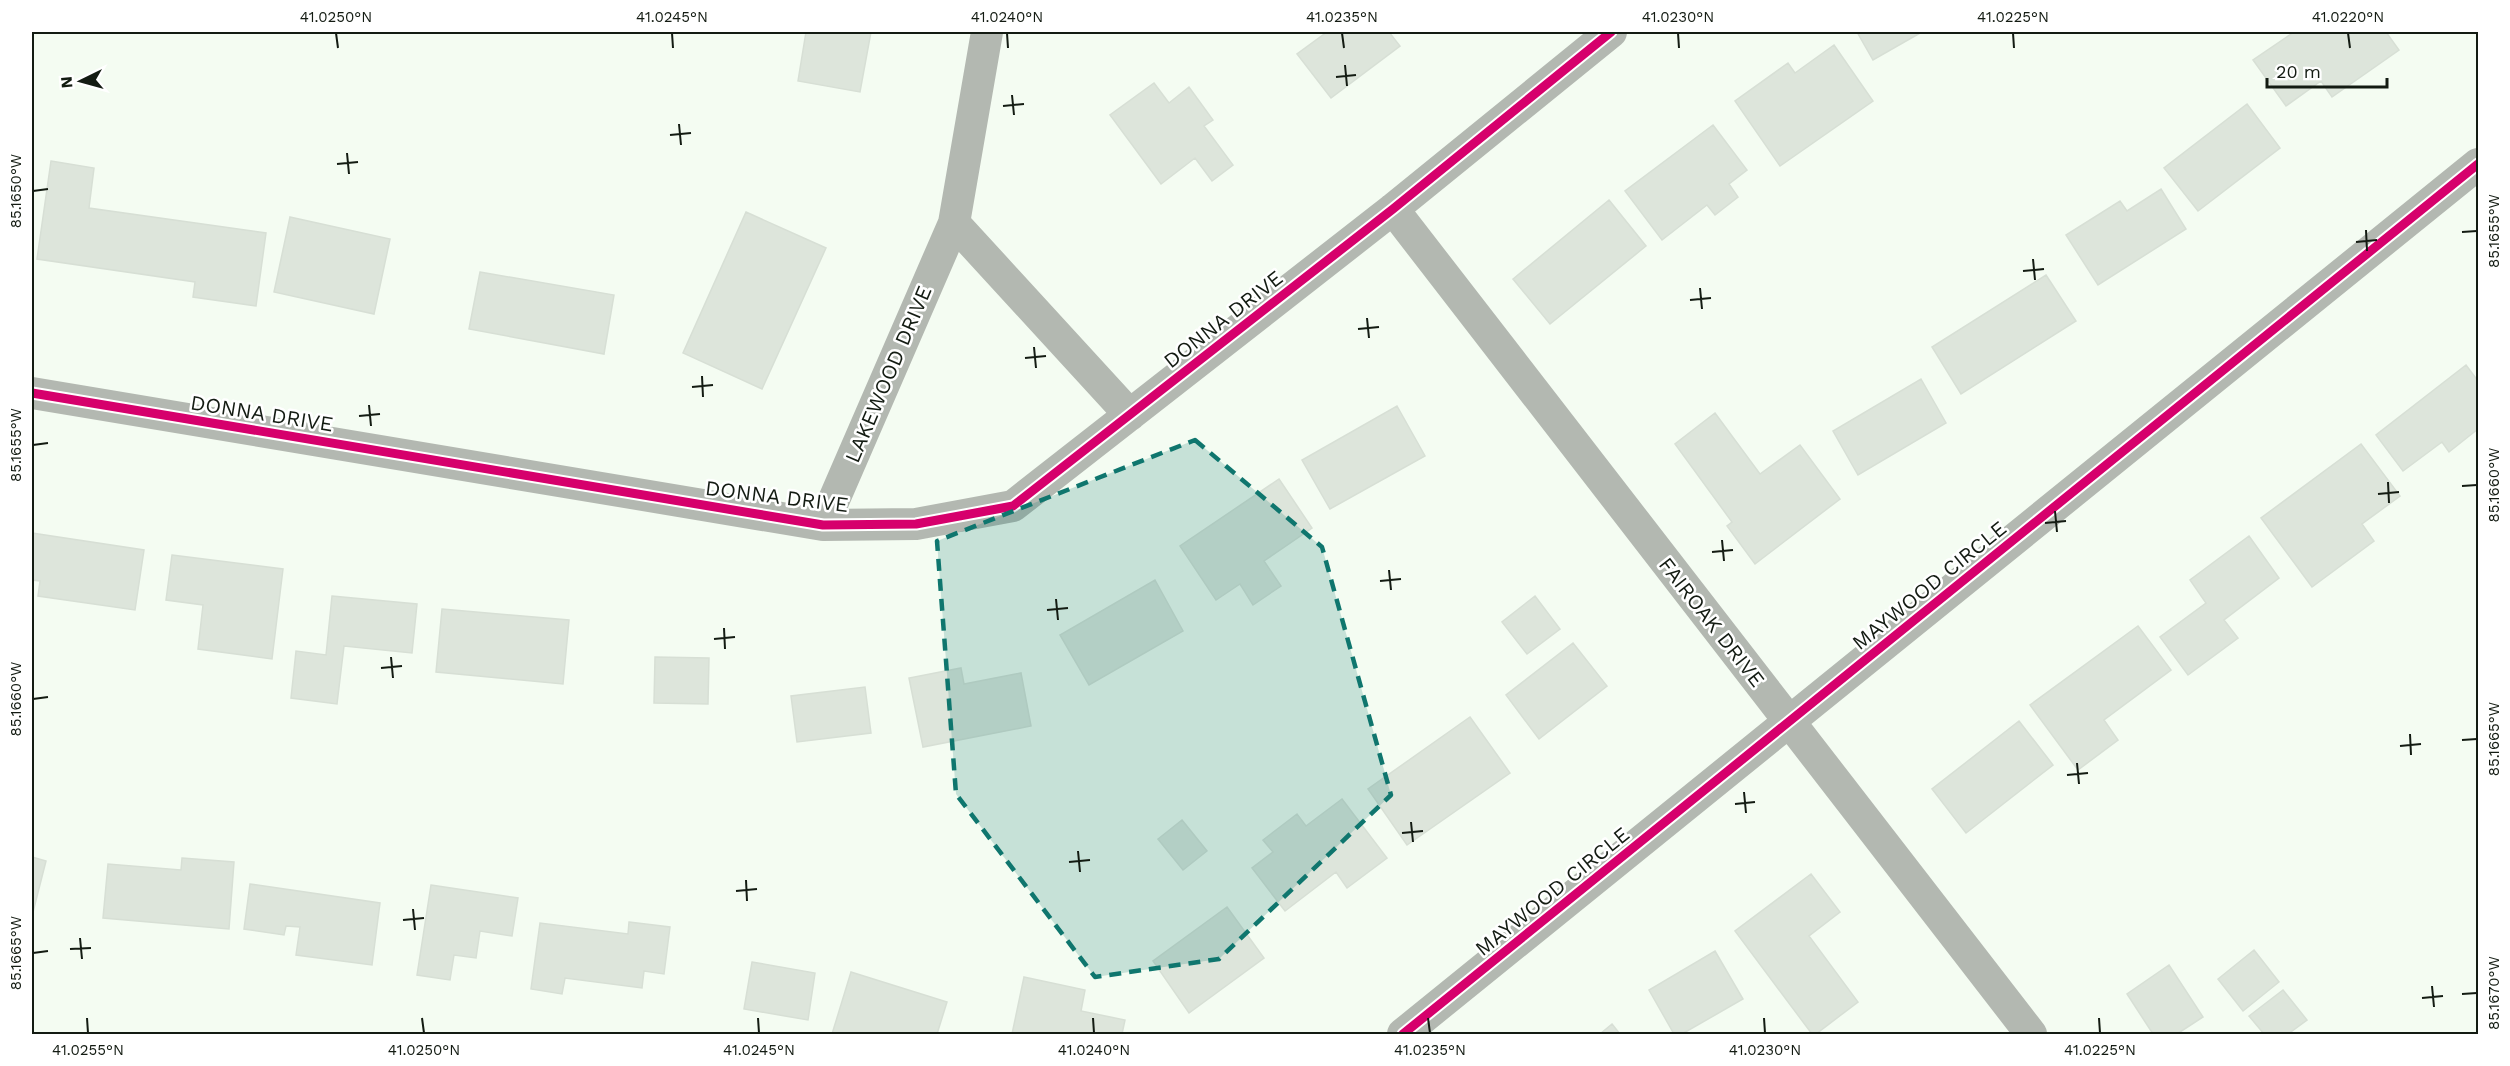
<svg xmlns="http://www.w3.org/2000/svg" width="2510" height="1066" viewBox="0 0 2510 1066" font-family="'Work Sans',sans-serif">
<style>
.building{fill:#dde5db;stroke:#d7dfd5;stroke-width:1.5}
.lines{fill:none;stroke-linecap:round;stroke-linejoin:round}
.minor{stroke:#b3b8b1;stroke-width:32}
.cycleway-casing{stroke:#fff;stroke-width:13}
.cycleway{stroke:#d6006c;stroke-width:9}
.marked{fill:#0f766e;fill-opacity:0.2;stroke:#0f766e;stroke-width:4.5;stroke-dasharray:12 8;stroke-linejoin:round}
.ticks{fill:none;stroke:#131b12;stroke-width:2}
.labels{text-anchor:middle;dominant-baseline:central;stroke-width:5;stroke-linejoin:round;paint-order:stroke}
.street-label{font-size:21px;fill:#131b12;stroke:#fff}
.neatline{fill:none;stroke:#131b12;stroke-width:2}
.ticks-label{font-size:15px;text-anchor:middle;fill:#131b12}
</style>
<rect width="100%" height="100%" fill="#f4fcf2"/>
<!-- building -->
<path class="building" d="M 806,32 L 871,32 L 860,92 L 798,81 Z
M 1327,32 L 1389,32 L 1400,46 L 1331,98 L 1297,54 Z
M 1857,32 L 1922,32 L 1873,60 Z
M 2294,32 L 2386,32 L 2399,50 L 2332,97 L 2321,81 L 2286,106 L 2253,60 Z
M 1834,45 L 1873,101 L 1780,166 L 1735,101 L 1788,63 L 1795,73 Z
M 1154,83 L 1169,103 L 1189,87 L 1213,120 L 1204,126 L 1233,165 L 1212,181 L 1195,158 L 1161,184 L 1110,115 Z
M 2247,104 L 2280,148 L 2198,211 L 2164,168 Z
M 1713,125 L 1747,170 L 1729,184 L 1738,197 L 1715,215 L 1707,205 L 1662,240 L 1625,191 Z
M 51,161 L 94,168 L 89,208 L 266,233 L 256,306 L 193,297 L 195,282 L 37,259 Z
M 2161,189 L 2186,229 L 2098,285 L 2066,235 L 2120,201 L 2127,211 Z
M 1609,200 L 1646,246 L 1550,324 L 1513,279 Z
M 746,212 L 826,248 L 762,389 L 683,353 Z
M 290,217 L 390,239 L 374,314 L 274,292 Z
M 480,272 L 614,295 L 604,354 L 469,329 Z
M 2046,275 L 2076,321 L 1961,394 L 1932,347 Z
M 2466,365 L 2478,381 L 2478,429 L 2449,452 L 2442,442 L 2403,471 L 2376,435 Z
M 1921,379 L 1946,423 L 1858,475 L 1833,431 Z
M 1397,406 L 1425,456 L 1330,509 L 1302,460 Z
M 1715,413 L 1760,474 L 1800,445 L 1840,499 L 1755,564 L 1727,526 L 1732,522 L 1675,444 Z
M 2361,444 L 2400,496 L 2362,524 L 2374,541 L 2312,587 L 2261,518 Z
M 1279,479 L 1312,528 L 1264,561 L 1281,586 L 1253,605 L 1240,584 L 1216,600 L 1180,546 Z
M 32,533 L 144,550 L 135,610 L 38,596 L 40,581 L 32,580 Z
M 2249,536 L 2279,578 L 2224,620 L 2238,638 L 2188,675 L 2160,637 L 2206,603 L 2190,580 Z
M 172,555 L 283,569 L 272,659 L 198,649 L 203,605 L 166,600 Z
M 1155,580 L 1183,631 L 1089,685 L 1060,635 Z
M 332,596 L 417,604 L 412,653 L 344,646 L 337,704 L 291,698 L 296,651 L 326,655 Z
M 1535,596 L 1560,629 L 1527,654 L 1502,622 Z
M 442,609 L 569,620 L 563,684 L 436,672 Z
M 2138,626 L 2171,670 L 2104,720 L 2118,740 L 2078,770 L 2030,705 Z
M 1573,643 L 1607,686 L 1539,739 L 1506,695 Z
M 655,657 L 709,658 L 708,704 L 654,703 Z
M 961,668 L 964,684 L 1021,673 L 1031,726 L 923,747 L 909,678 Z
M 865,687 L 871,733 L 797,742 L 791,696 Z
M 1470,717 L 1510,773 L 1407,845 L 1368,789 Z
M 2019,721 L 2053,765 L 1966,833 L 1932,789 Z
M 1342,799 L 1387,858 L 1347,888 L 1336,872 L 1285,911 L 1252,868 L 1273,852 L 1263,840 L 1297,814 L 1306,826 Z
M 1182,820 L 1207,851 L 1183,870 L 1158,839 Z
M 32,857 L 46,861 L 32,916 Z
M 182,858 L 234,862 L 229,929 L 103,918 L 108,864 L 181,870 Z
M 1811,874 L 1840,912 L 1809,936 L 1858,1002 L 1816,1034 L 1812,1034 L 1735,931 Z
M 250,884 L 380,903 L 372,965 L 296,955 L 300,927 L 286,926 L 284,935 L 244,929 Z
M 431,885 L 518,898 L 512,936 L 480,931 L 476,958 L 454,955 L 450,980 L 417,975 Z
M 1227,907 L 1264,958 L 1189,1013 L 1153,961 Z
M 629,922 L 670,927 L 664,974 L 644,971 L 642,988 L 565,978 L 562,994 L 531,989 L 540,923 L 628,934 Z
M 2254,950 L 2279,982 L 2243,1011 L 2218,979 Z
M 1715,951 L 1743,999 L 1682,1034 L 1674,1034 L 1649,990 Z
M 752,962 L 815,973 L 808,1020 L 744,1009 Z
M 2169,965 L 2203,1017 L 2177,1034 L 2153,1034 L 2127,994 Z
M 851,972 L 947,1002 L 937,1034 L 832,1034 Z
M 1024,977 L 1085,990 L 1081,1011 L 1125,1020 L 1122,1034 L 1012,1034 Z
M 2283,990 L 2307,1020 L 2288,1034 L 2264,1034 L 2249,1016 Z
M 1612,1024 L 1620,1034 L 1600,1034 Z"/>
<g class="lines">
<!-- minor -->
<path class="minor" d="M 1393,209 L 2031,1034
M 954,223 L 1130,415
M 32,393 L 823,525 L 916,524 L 1013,506 L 1393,209 L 1611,32
M 823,525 L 954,223 L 987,32
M 1403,1034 L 2478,164"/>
<!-- cycleway casing -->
<g class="cycleway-casing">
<path id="cycleway" d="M 32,393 L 823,525 L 916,524 L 1013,506 L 1393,209 L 1611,32
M 1403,1034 L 2478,164"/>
</g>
<!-- cycleway -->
<use href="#cycleway" class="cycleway"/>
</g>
<!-- marked area -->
<path class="marked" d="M 1195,440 L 1322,547 L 1391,795 L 1219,959 L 1095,977 L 956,794 L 937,541 Z"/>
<!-- ticks -->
<path class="ticks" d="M 336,33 L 338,48M 672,33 L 673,48M 1007,33 L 1008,48M 1342,33 L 1344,48M 1678,33 L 1679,48M 2013,33 L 2014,48M 2348,33 L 2350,48M 1345,65 L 1347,86M 1336,77 L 1356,75M 1012,95 L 1014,115M 1003,106 L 1024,104M 679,124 L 681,145M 670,135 L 691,133M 347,153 L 349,174M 337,164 L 358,162M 33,191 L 48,189M 2366,230 L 2367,251M 2462,232 L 2477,231M 2356,242 L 2377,240M 2033,259 L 2035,280M 2023,271 L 2044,269M 1700,288 L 1702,309M 1690,300 L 1711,298M 1367,318 L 1369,338M 1358,329 L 1379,327M 1034,347 L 1036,368M 1025,358 L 1046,356M 702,376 L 703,397M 692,387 L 713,385M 369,405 L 371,426M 359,416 L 380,414M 33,445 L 48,443M 2388,482 L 2389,503M 2462,486 L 2477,485M 2378,494 L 2399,492M 2055,511 L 2057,532M 2045,523 L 2066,521M 1722,540 L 1724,561M 1712,552 L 1733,550M 1389,570 L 1391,590M 1380,581 L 1401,579M 1056,599 L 1058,620M 1047,610 L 1068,608M 724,628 L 725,649M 714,639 L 735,637M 391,657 L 393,678M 381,668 L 402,666M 33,699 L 48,697M 2410,734 L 2411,755M 2462,740 L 2477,739M 2400,746 L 2421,744M 2077,763 L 2079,784M 2067,775 L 2088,773M 1744,792 L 1746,813M 1735,804 L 1755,802M 1411,822 L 1413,842M 1402,833 L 1423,831M 1078,851 L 1080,872M 1069,862 L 1090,860M 746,880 L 747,901M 736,891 L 757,889M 413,909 L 415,930M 403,920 L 424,918M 80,938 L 82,959M 70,949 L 91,948M 33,953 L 48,951M 2432,986 L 2434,1007M 2462,994 L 2477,993M 2422,998 L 2443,996M 87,1018 L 88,1033M 422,1018 L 424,1033M 758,1018 L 759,1033M 1093,1018 L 1094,1033M 1428,1018 L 1430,1033M 1764,1018 L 1765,1033M 2099,1018 L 2100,1033"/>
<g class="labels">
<!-- street labels -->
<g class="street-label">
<text transform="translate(1223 319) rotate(-38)">DONNA DRIVE</text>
<text transform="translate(888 374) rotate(-67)">LAKEWOOD DRIVE</text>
<text transform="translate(262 413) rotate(9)">DONNA DRIVE</text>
<text transform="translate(777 496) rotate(7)">DONNA DRIVE</text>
<text transform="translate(1929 585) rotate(-39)">MAYWOOD CIRCLE</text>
<text transform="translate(1712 622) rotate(52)">FAIROAK DRIVE</text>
<text transform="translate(1552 891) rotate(-39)">MAYWOOD CIRCLE</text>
</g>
</g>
<!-- border -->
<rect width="2510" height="1066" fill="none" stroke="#ffffff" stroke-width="66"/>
<!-- north arrow -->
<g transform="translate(81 81) rotate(265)" stroke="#ffffff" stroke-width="4.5" paint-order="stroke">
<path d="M0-4.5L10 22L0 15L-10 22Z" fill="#131b12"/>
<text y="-9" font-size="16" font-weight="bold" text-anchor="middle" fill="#131b12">N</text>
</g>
<!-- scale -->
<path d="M2267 78v9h120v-9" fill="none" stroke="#131b12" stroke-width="3"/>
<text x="2276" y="78" font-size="18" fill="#131b12" stroke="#ffffff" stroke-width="4.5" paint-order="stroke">20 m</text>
<rect x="33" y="33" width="2444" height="1000" class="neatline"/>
<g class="ticks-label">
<text x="336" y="22">41.0250°N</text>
<text x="672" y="22">41.0245°N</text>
<text x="1007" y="22">41.0240°N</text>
<text x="1342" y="22">41.0235°N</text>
<text x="1678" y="22">41.0230°N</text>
<text x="2013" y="22">41.0225°N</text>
<text x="2348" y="22">41.0220°N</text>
<text transform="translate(16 191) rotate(-90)" y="5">85.1650°W</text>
<text transform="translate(2494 231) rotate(-90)" y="5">85.1655°W</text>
<text transform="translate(16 445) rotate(-90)" y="5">85.1655°W</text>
<text transform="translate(2494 485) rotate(-90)" y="5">85.1660°W</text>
<text transform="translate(16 699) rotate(-90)" y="5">85.1660°W</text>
<text transform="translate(2494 739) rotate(-90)" y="5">85.1665°W</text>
<text transform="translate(16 953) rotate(-90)" y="5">85.1665°W</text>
<text transform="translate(2494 993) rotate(-90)" y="5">85.1670°W</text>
<text x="88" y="1055">41.0255°N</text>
<text x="424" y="1055">41.0250°N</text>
<text x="759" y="1055">41.0245°N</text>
<text x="1094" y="1055">41.0240°N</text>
<text x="1430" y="1055">41.0235°N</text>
<text x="1765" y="1055">41.0230°N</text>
<text x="2100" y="1055">41.0225°N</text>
</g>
</svg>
